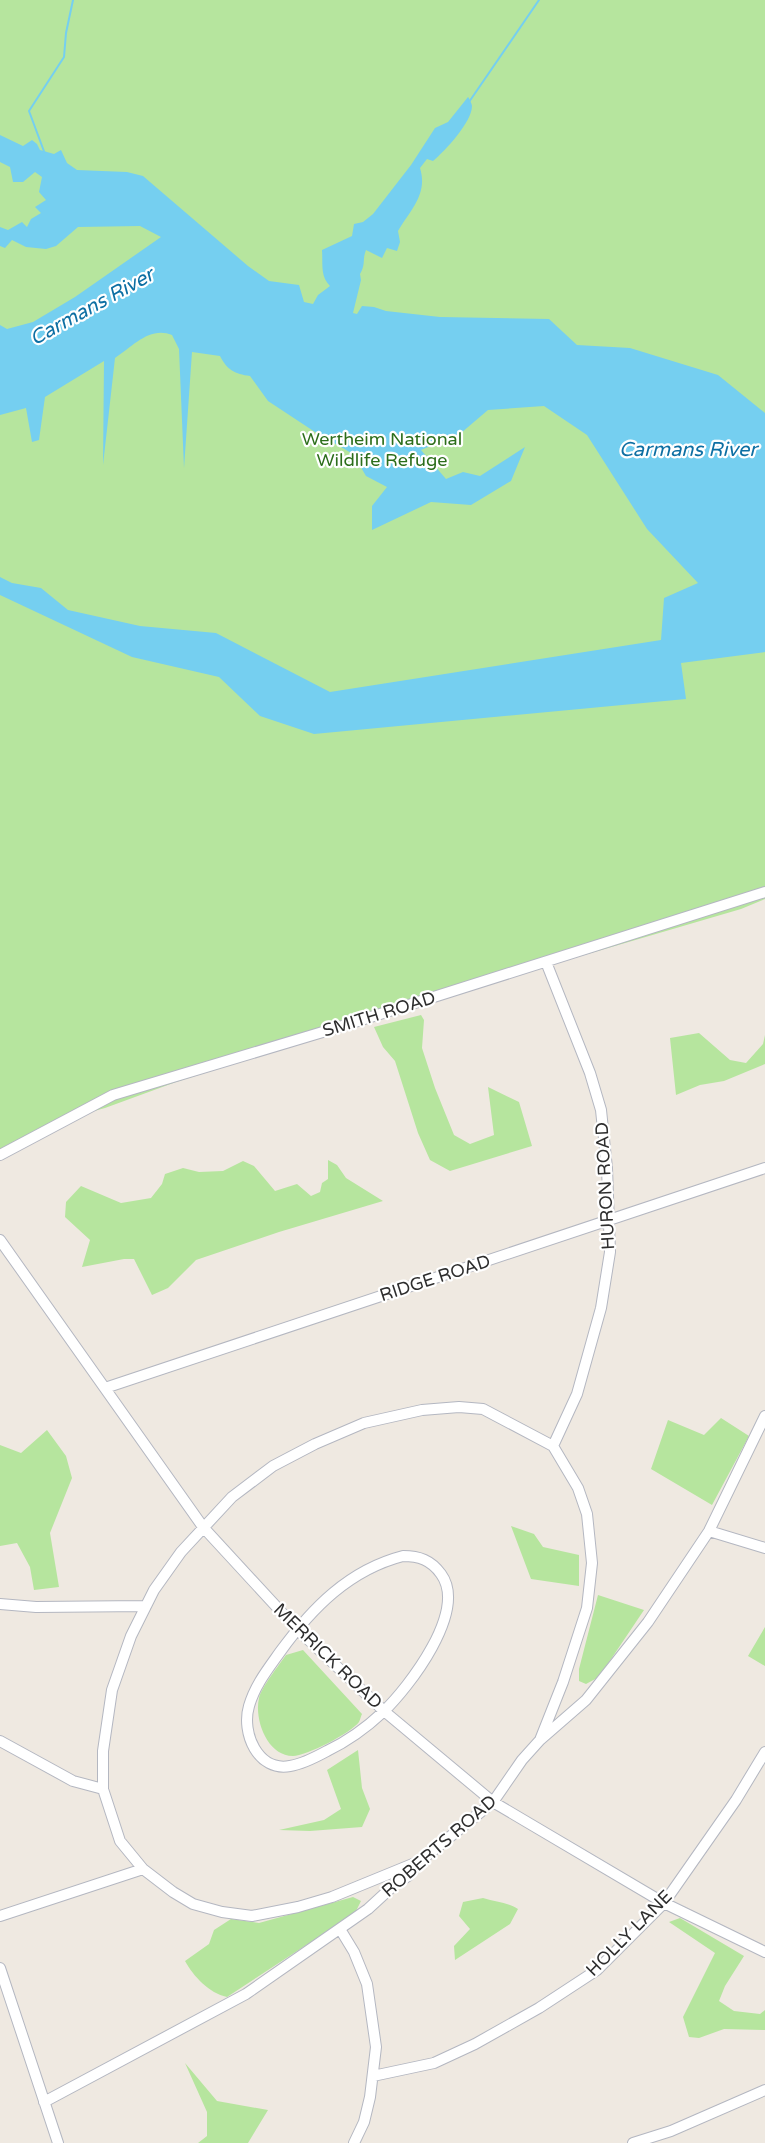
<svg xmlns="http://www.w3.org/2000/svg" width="765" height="2143" viewBox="0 0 765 2143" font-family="'Varela Round',sans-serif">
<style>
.green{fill:#b6e59e}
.water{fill:#75cff0}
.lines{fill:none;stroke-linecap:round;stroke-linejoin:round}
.stream{stroke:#75cff0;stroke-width:2}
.minor-casing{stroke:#b4b7c1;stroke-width:12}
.minor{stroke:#fff;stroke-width:10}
.labels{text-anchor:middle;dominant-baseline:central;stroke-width:4.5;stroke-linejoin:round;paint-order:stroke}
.park-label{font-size:18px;fill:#2c6e1b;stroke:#fff}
.street-label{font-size:18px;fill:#2e2e2e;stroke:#fff}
.water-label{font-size:20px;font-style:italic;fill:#0d6fa3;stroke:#fff}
</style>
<rect width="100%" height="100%" fill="#efe9e1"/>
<!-- green -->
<path class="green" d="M 0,0 L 765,0 L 765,899 L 741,909 L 574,958 L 176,1082 L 105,1108 L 58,1121 L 0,1150 Z
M 421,1015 L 424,1020 L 422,1048 L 435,1088 L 454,1135 L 470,1144 L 494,1135 L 488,1087 L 519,1102 L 532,1146 L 450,1171 L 430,1160 L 418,1133 L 395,1061 L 383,1047 L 374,1027 Z
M 699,1033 L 730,1060 L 746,1063 L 763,1044 L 765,1035 L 765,1064 L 724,1081 L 700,1085 L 676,1095 L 670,1038 Z
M 328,1160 L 337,1165 L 346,1178 L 383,1201 L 279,1232 L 196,1260 L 168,1288 L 152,1295 L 134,1259 L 124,1259 L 82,1267 L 90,1240 L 65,1217 L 66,1202 L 81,1186 L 121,1203 L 151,1198 L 162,1184 L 165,1174 L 183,1168 L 199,1172 L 223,1171 L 243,1161 L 254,1166 L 275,1191 L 297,1184 L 311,1196 L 320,1192 L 322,1183 L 328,1179 Z
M 721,1418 L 749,1436 L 712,1505 L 651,1469 L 668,1420 L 704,1435 Z
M 47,1430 L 66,1456 L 72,1478 L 50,1533 L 59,1587 L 34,1590 L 30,1567 L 17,1543 L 0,1546 L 0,1445 L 21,1453 Z
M 511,1526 L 534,1534 L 543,1547 L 579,1555 L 579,1586 L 531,1579 Z
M 598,1595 L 644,1610 L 599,1677 L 586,1684 L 579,1681 L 579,1669 Z
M 765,1627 L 765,1666 L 748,1656 Z
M 303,1650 L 362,1714 C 361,1716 360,1720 359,1722 C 351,1733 306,1756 293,1756 C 267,1756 254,1719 259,1698 C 261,1688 279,1665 286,1655 Z
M 358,1750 L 362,1788 L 370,1809 L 362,1827 L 310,1831 L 279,1830 L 324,1820 L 341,1809 L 327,1770 Z
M 353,1897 L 361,1901 L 355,1913 L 227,1997 C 209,1993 194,1977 185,1961 L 209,1944 L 214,1930 L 231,1919 L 259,1923 Z
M 483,1898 C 496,1902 507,1902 518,1909 L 510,1924 L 455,1960 L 454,1946 L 470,1929 L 459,1916 L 463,1902 Z
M 680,1918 L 744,1956 L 725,1986 L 719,2001 L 734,2011 L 760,2014 L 765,2010 L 765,2030 L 724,2029 L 699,2038 L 689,2037 L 683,2017 L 715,1953 L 669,1922 Z
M 185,2063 L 217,2101 L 268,2110 L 248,2143 L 198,2143 L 207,2136 L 207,2112 Z"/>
<!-- water -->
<path class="water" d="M 468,97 C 469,98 472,104 472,106 C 472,122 445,151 433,161 L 427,159 L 420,168 C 428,194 411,209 398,231 L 400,242 L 397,251 L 387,248 L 382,258 L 366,250 C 362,260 366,264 360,274 L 361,280 L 353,313 L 357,314 L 362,306 L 374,307 L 386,311 L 440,317 L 549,319 L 577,345 L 630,348 L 718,375 L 765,413 L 765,652 L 681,663 L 686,699 L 314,734 L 260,716 L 219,677 L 132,657 L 0,595 L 0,577 L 12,583 L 41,588 L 68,610 L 140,626 L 216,633 L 330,692 L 661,640 L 664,598 L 698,583 L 647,529 L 587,435 L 544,406 L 488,410 L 461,433 L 421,450 L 446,479 L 463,472 L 480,476 L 525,447 L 511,481 L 471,505 L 431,502 L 372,530 L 372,506 L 387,487 L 366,476 L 353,454 L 315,432 L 268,401 L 250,376 C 235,374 227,370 220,356 L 192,352 L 184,468 L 179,349 L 172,335 C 150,326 133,346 115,358 L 103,465 L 104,361 L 45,397 L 39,440 L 32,442 L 26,408 L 0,415 L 0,325 L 7,329 L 33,322 L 75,297 L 161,237 L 140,226 L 78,227 L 56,246 L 46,249 L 26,247 L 12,240 L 5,248 L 0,246 L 0,227 L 8,230 L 22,222 L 27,227 L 31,219 L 41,213 L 35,207 L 46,200 L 39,192 L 42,177 L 35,172 L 23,182 L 13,182 L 10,167 L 0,162 L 0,135 L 23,146 L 32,140 L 37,144 L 40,150 L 54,154 L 61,150 L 67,163 L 77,170 L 127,172 L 143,176 L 248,266 L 269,281 L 299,285 L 304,302 L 313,304 L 318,295 L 330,286 C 320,276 323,264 322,250 L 352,236 L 354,224 L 363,222 L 373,214 L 411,165 L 435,128 L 448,122 Z"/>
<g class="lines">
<!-- stream -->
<path class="stream" d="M 469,102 L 539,0
M 45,154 L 29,111 L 64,57 L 66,33 L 73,0"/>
<!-- minor casing -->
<g class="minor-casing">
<path id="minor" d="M 546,962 L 590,1073 L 601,1110 L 607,1168 L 610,1252 L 601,1308 L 577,1394 L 553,1446
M 0,1155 L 113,1095 L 336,1028 L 765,892
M 0,1240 L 203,1527 L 297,1629 L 384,1711 L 493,1802 L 664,1903 L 765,1952
M 105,1388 L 765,1168
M 709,1531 L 765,1548
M 403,1556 C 419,1556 431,1560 441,1574 C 468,1611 409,1687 383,1712 C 367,1727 348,1741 327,1751 C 316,1757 303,1764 290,1766 C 258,1772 241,1733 249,1706 C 255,1685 268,1669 280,1652 C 312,1608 349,1570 403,1556 Z
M 0,1604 L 36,1607 L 146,1606
M 0,1741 L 73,1781 L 103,1789
M 420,1861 L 332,1897 L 298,1907 L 252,1916 L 222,1912 L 193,1904 L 173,1892 L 143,1869 L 120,1841 L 103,1789 L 103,1751 L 112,1690 L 131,1636 L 154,1590 L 181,1552 L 232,1497 L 273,1466 L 315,1444 L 364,1423 L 422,1410 L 459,1407 L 483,1409 L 553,1446 L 578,1488 L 587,1514 L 592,1563 L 587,1608 L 563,1682 L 540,1740
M 0,1916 L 143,1869
M 340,1929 L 354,1952 L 367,1984 L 376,2047 L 370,2097 L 364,2122 L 354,2143
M 0,1968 L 58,2143
M 373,2076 L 434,2063 L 475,2044 L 539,2008 L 597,1970 L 664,1903 L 736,1800 L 765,1752
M 44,2102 L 246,1994 L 368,1909 L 393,1886 L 408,1876 L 420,1861 L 493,1802 L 522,1760 L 540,1740 L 586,1700 L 648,1622 L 709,1531 L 765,1416
M 633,2143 L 671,2131 L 765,2090"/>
</g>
<!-- minor -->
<use href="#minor" class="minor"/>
</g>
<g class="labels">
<!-- park labels -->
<g class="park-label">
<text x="382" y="439">Wertheim National<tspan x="382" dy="21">Wildlife Refuge</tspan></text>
</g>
<!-- street labels -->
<g class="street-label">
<text transform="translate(379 1014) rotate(-17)">SMITH ROAD</text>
<text transform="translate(605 1186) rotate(-93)">HURON ROAD</text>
<text transform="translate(435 1278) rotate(-18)">RIDGE ROAD</text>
<text transform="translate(328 1656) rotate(44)">MERRICK ROAD</text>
<text transform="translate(439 1846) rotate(-41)">ROBERTS ROAD</text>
<text transform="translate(629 1933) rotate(-45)">HOLLY LANE</text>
</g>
<!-- water labels -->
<g class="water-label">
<text transform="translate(92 307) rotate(-29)">Carmans River</text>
<text x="688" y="450">Carmans River</text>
</g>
</g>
</svg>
